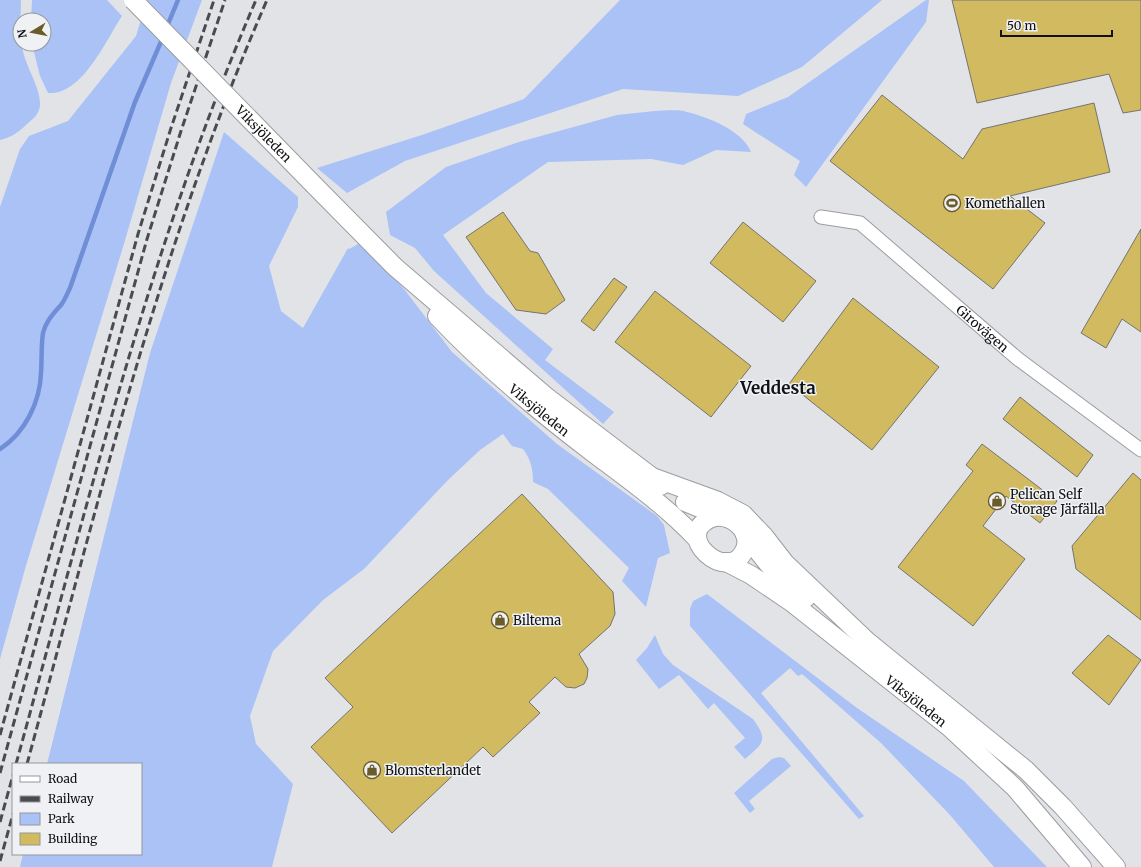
<svg xmlns="http://www.w3.org/2000/svg" width="1141" height="867" viewBox="0 0 1141 867" font-family="Merriweather,serif">
<style>
.green{fill:#aac2f6}
.lines{fill:none;stroke-linecap:round;stroke-linejoin:round}
.stream{stroke:#6f8ed6;stroke-width:4.5}
.building{fill:#d2ba61;stroke:#747370}
.minor-casing{stroke:#9b9da0;stroke-width:15}
.secondary-casing{stroke:#9b9da0;stroke-width:20}
.minor{stroke:#fff;stroke-width:13}
.secondary{stroke:#fff;stroke-width:18}
.rail{stroke:#4a4b4d;stroke-width:3;stroke-dasharray:8 4;stroke-linecap:butt}
.secondary-bridge-casing{stroke:#9b9da0;stroke-width:20;stroke-linecap:butt}
.secondary-bridge{stroke:#fff;stroke-width:18}
.labels{text-anchor:middle;dominant-baseline:central;stroke-width:3;stroke-linejoin:round;paint-order:stroke}
.street-label{font-size:13px;fill:#101112;stroke:#eff1f5}
.poi-label{font-size:13px;fill:#101112;stroke:#eff1f5;text-anchor:start}
.district-label{font-size:17px;font-weight:bold;fill:#101112;stroke:#eff1f5}
</style>
<rect width="100%" height="100%" fill="#e2e3e7"/>
<!-- green -->
<path class="green" d="M 0,0 L 21,0 L 20,44 L 22,44 C 22,64 49,97 37,114 C 35,118 30,121 26,125 C 19,132 10,138 0,140 Z
M 32,0 L 107,0 L 122,16 C 106,40 82,96 48,93 L 40,76 L 32,44 L 44,44 L 44,20 L 31,20 Z
M 147,0 L 202,0 L 171,83 L 126,237 L 25,569 L 0,659 L 0,207 L 20,149 L 29,136 L 68,121 L 136,36 Z
M 620,0 L 882,0 L 802,67 L 738,96 L 623,89 L 405,161 L 347,193 L 317,168 L 422,135 L 524,99 Z
M 926,0 L 929,0 L 926,22 L 806,187 L 794,175 L 800,161 L 743,124 L 746,114 L 788,97 Z
M 655,111 C 665,111 677,109 687,112 C 708,117 743,131 751,152 L 716,150 L 683,165 L 651,159 L 548,162 L 443,235 L 486,293 L 553,349 L 545,360 L 614,412 L 603,424 L 434,271 L 415,248 L 390,235 L 386,212 L 446,167 L 519,142 L 617,115 Z
M 224,132 L 298,197 L 298,207 L 269,266 L 281,311 L 303,328 L 348,248 L 349,249 L 362,242 L 404,289 L 452,352 L 557,444 L 657,516 L 664,525 L 670,553 L 658,558 L 646,607 L 622,581 L 629,568 L 548,489 L 533,482 C 533,469 531,460 523,449 L 512,446 L 503,434 L 480,450 L 448,480 L 364,569 L 323,600 L 273,651 L 250,716 L 256,744 L 293,784 L 272,867 L 20,867 L 23,854 L 141,854 L 141,764 L 47,764 L 150,353 Z
M 707,594 L 857,708 L 964,781 L 1047,867 L 994,867 L 950,815 L 881,743 L 802,674 L 798,676 L 790,668 L 761,693 L 864,816 L 859,819 L 690,626 L 690,609 L 693,601 Z
M 655,635 L 663,654 L 673,665 L 753,719 C 769,741 763,743 745,759 L 734,747 L 745,738 L 714,703 L 708,709 L 679,675 L 659,689 L 636,660 L 647,648 Z
M 779,757 L 784,758 L 791,766 L 749,801 L 755,809 L 750,813 L 734,793 L 772,759 Z"/>
<g class="lines">
<!-- stream -->
<path class="stream" d="M 166,29 L 178,0
M 0,449 C 25,433 40,402 41,373 C 42,360 41,346 43,333 C 46,321 53,314 61,305 C 65,300 67,294 70,288 L 135,102 L 163,37"/>
</g>
<!-- building -->
<path class="building" d="M 952,0 L 1141,0 L 1141,110 L 1123,113 L 1109,74 L 977,103 Z
M 882,95 L 963,159 L 982,129 L 1094,103 L 1110,172 L 1010,196 L 1045,223 L 993,289 L 830,161 Z
M 503,212 L 530,251 L 538,253 L 565,300 L 546,314 L 516,310 L 466,237 Z
M 743,222 L 816,281 L 783,322 L 710,263 Z
M 1141,229 L 1141,332 L 1122,319 L 1106,348 L 1081,333 Z
M 614,278 L 627,287 L 594,331 L 581,321 Z
M 655,291 L 751,366 L 711,417 L 615,342 Z
M 853,298 L 939,367 L 872,450 L 789,384 Z
M 1020,397 L 1093,455 L 1077,477 L 1003,419 Z
M 982,444 L 1057,501 L 1040,523 L 1006,496 L 983,526 L 1025,559 L 973,626 L 898,567 L 973,471 L 966,465 Z
M 1133,473 L 1141,480 L 1141,620 L 1076,569 L 1072,546 Z
M 522,494 L 613,592 L 615,614 L 610,626 L 579,654 L 588,669 L 587,678 L 584,684 L 575,688 L 566,687 L 555,677 L 529,702 L 540,713 L 493,757 L 483,747 L 392,833 L 311,747 L 353,707 L 325,678 Z
M 1108,635 L 1141,660 L 1109,705 L 1072,673 Z"/>
<g class="lines">
<!-- minor casing -->
<g class="minor-casing">
<g id="minor">
<path id="s1" d="M 821,217 L 860,223 L 1018,359 L 1141,450"/>
</g>
</g>
<!-- secondary casing -->
<g class="secondary-casing">
<g id="secondary">
<path d="M 314,185 L 395,267 L 548,398 L 652,477 L 661,486"/>
<path id="s2" d="M 437,316 C 484,366 538,411 592,452 C 629,480 666,506 697,539"/>
<path d="M 652,477 L 718,501 L 743,514 L 764,536 L 785,563 L 867,641 L 1026,770 L 1063,807 L 1116,867"/>
<path d="M 685,502 L 719,516"/>
<path d="M 715,517 C 732,515 752,531 745,549 C 729,588 667,532 715,517 Z"/>
<path d="M 745,535 L 776,574 L 806,598"/>
<path id="s3" d="M 726,562 L 751,575 L 791,602 L 949,727 L 1015,788 L 1082,867"/>
</g>
</g>
<!-- minor -->
<use href="#minor" class="minor"/>
<!-- secondary -->
<use href="#secondary" class="secondary"/>
<!-- rail -->
<path class="rail" d="M 0,735 L 138,234 L 171,128 L 214,0
M 16,764 C 87,507 150,245 256,0
M 27,764 C 97,507 160,245 267,0
M 0,773 L 147,239 L 181,131 L 225,0
M 0,822 L 13,775
M 0,861 L 13,814"/>
<!-- secondary-bridge casing -->
<g class="secondary-bridge-casing">
<g id="secondary-bridge">
<path id="s4" d="M 133,0 L 314,185"/>
</g>
</g>
<!-- secondary-bridge -->
<use href="#secondary-bridge" class="secondary-bridge"/>
</g>
<!-- icons -->
<defs>
<g id="stadium-ring" transform="scale(0.9)"><circle r="9.5" fill="#eff1f5" stroke="#6a5c29" stroke-width="1.5"/><path d="M0-5a6.5 5 0 1 0 0 10a6.5 5 0 1 0 0-10ZM-3.5-1.8h7v3.6h-7Z" fill="#6a5c29"/></g>
<g id="shop-ring" transform="scale(0.9)"><circle r="9.5" fill="#eff1f5" stroke="#6a5c29" stroke-width="1.5"/><path d="M-5-2.5h2.3a2.7 3.5 0 0 1 5.4 0H5L5.5 6h-11ZM-1.5-2.5h3a1.5 2.3 0 0 0-3 0Z" fill="#6a5c29"/></g>
</defs>
<g fill-rule="evenodd">
<use href="#stadium-ring" x="952" y="203"/>
<use href="#shop-ring" x="997" y="501"/>
<use href="#shop-ring" x="500" y="620"/>
<use href="#shop-ring" x="372" y="770"/>
</g>
<g class="labels">
<!-- street labels -->
<g class="street-label">
<text stroke="none"><textPath href="#s4" startOffset="187">Viksjöleden</textPath></text>
<text stroke="none"><textPath href="#s1" startOffset="201">Girovägen</textPath></text>
<text stroke="none"><textPath href="#s2" startOffset="139">Viksjöleden</textPath></text>
<text stroke="none"><textPath href="#s3" startOffset="236">Viksjöleden</textPath></text>
</g>
<!-- poi labels -->
<g class="poi-label">
<text x="965" y="203">Komethallen</text>
<text x="1010" y="494">Pelican Self<tspan x="1010" dy="15">Storage Järfälla</tspan></text>
<text x="513" y="620">Biltema</text>
<text x="385" y="770">Blomsterlandet</text>
</g>
<!-- district labels -->
<g class="district-label">
<text x="778" y="388">Veddesta</text>
</g>
</g>
<!-- legend -->
<rect x="12" y="763" width="130" height="92" fill="#eff1f5" stroke="#96979a"/>
<rect x="20" y="776" width="20" height="6" fill="#ffffff" stroke="#96979a"/>
<text x="48" y="783" font-size="12" fill="#101112">Road</text>
<rect x="20" y="796" width="20" height="6" fill="#4a4b4d" stroke="#96979a"/>
<text x="48" y="803" font-size="12" fill="#101112">Railway</text>
<rect x="20" y="813" width="20" height="12" fill="#aac2f6" stroke="#96979a"/>
<text x="48" y="823" font-size="12" fill="#101112">Park</text>
<rect x="20" y="833" width="20" height="12" fill="#d2ba61" stroke="#96979a"/>
<text x="48" y="843" font-size="12" fill="#101112">Building</text>
<!-- north arrow -->
<g transform="translate(32 32) rotate(260)"><circle r="19" fill="#eff1f5" stroke="#96979a"/>
<path d="M0-3L7 15L0 10L-7 15Z" fill="#6a5c29"/>
<text y="-6" font-size="11" font-weight="bold" text-anchor="middle" fill="#101112">N</text>
</g>
<!-- scale -->
<path d="M1001 30v6h111v-6" fill="none" stroke="#101112" stroke-width="2"/>
<text x="1007" y="30" font-size="12" fill="#101112" stroke="#eff1f5" stroke-width="3" paint-order="stroke">50 m</text>
</svg>
